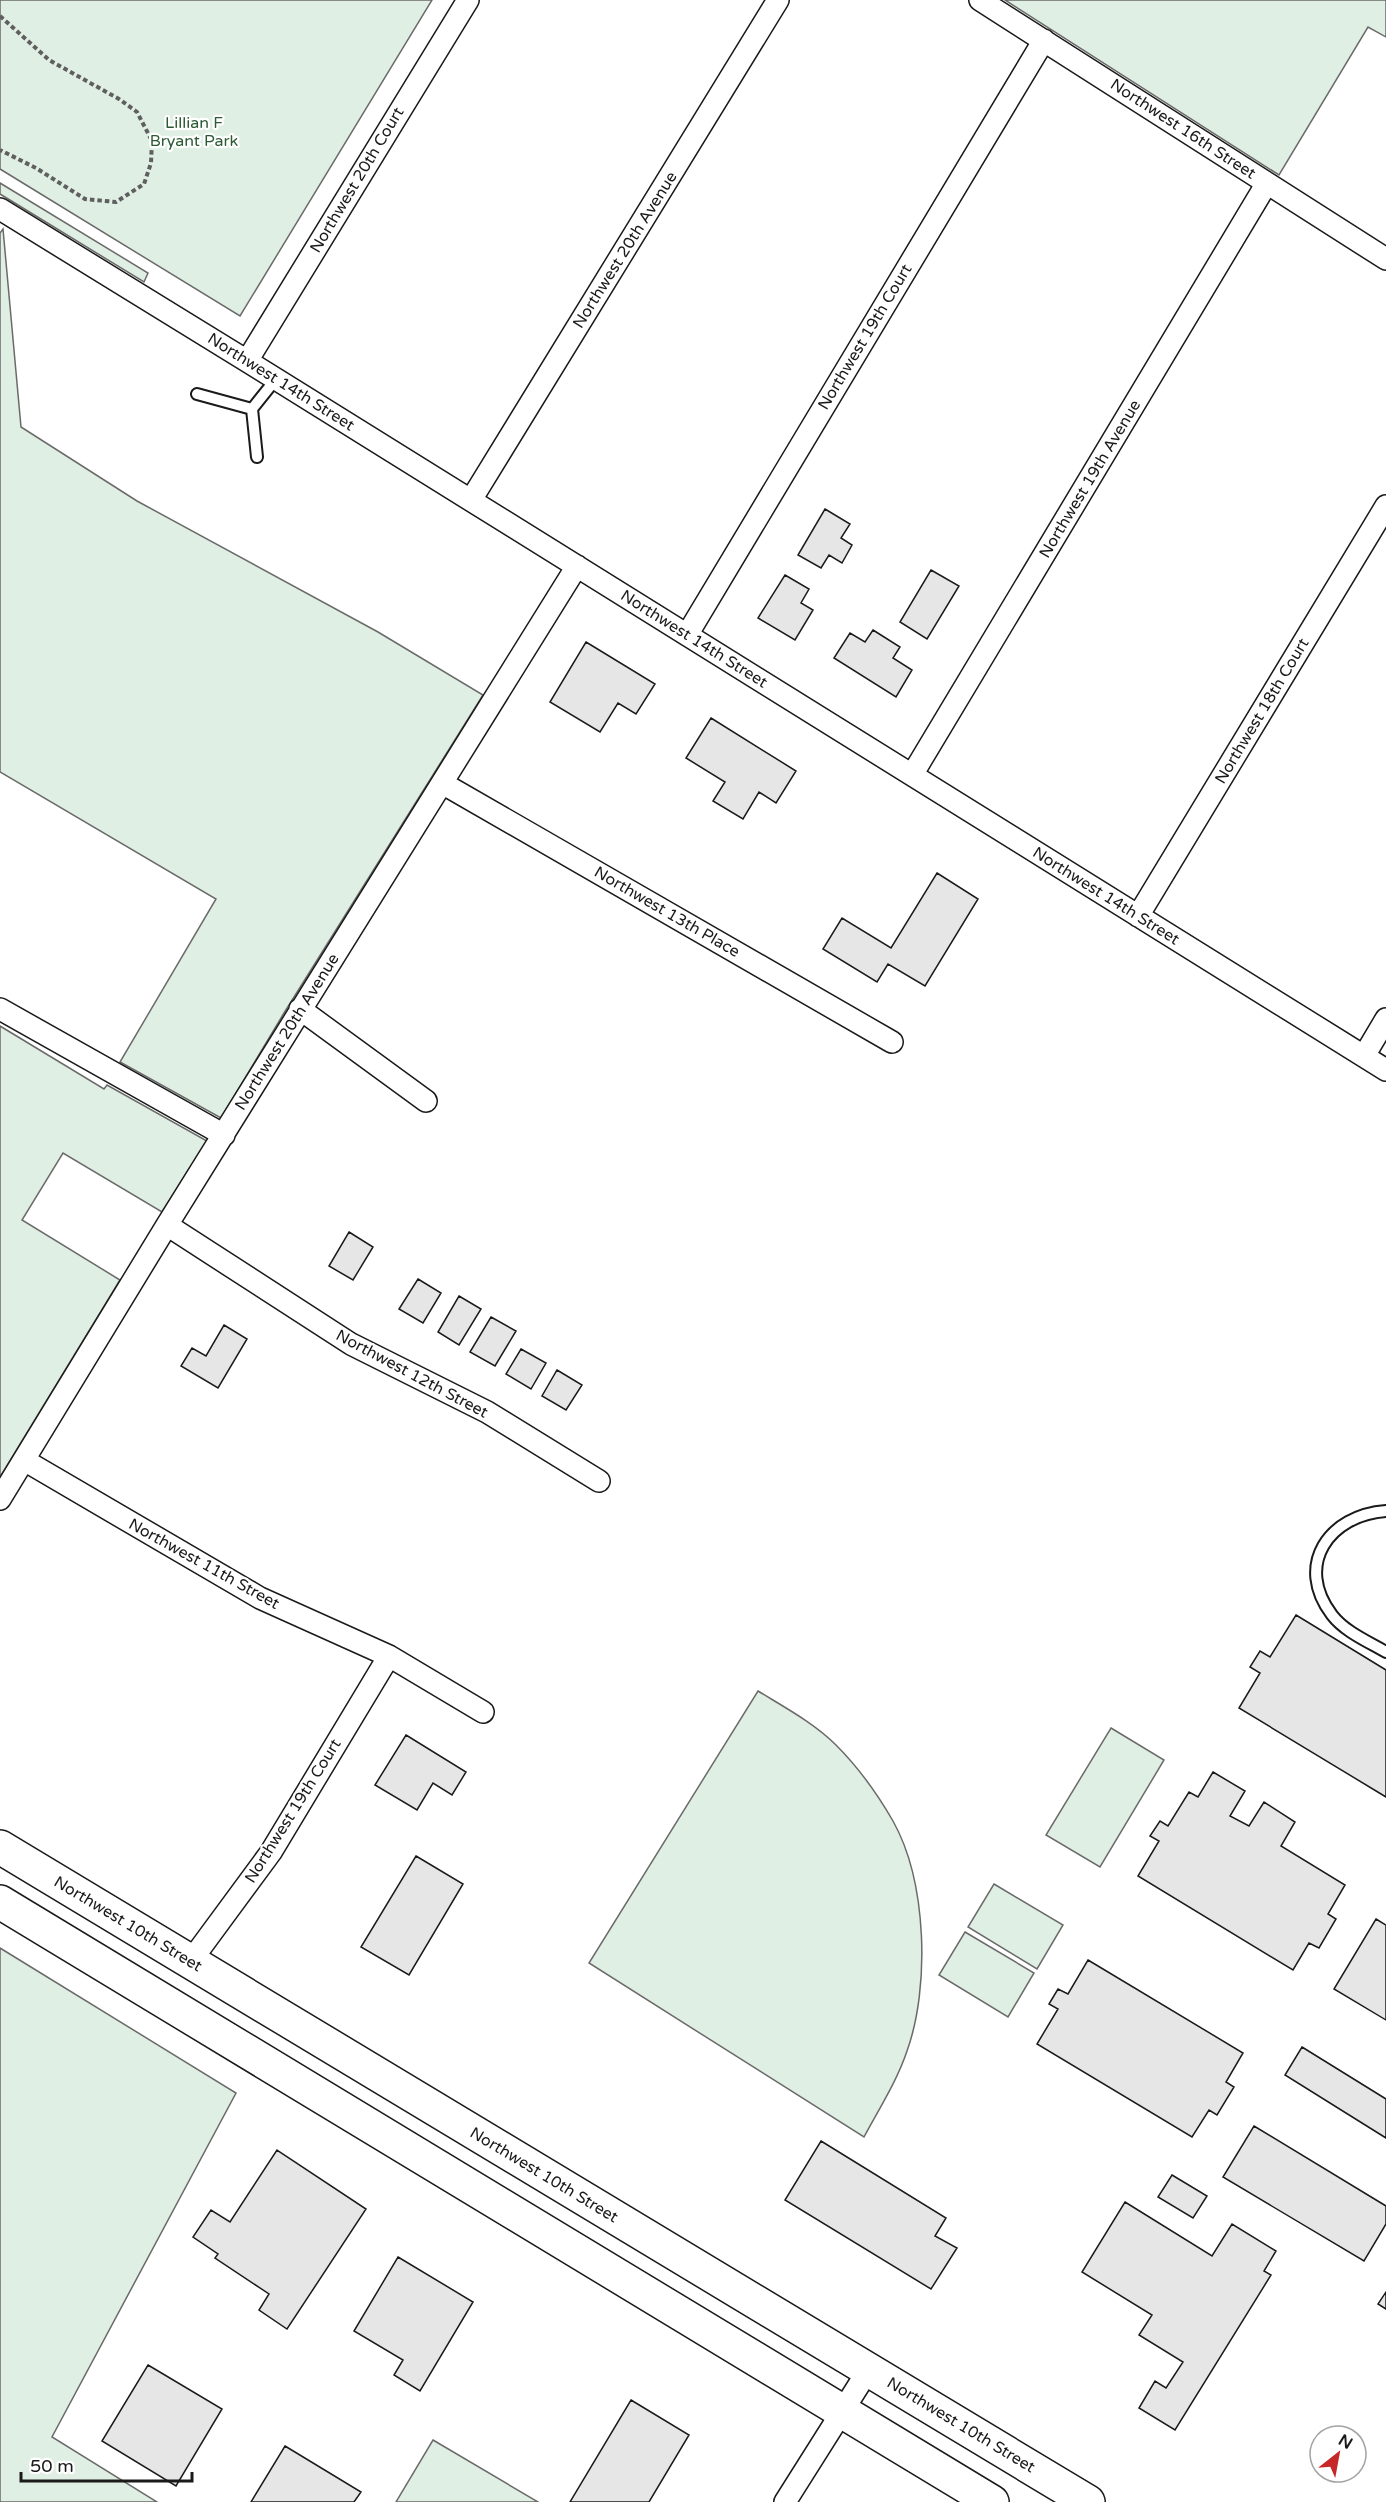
<svg xmlns="http://www.w3.org/2000/svg" width="1386" height="2502" viewBox="0 0 1386 2502" font-family="'Varela Round',sans-serif">
<style>
.green{fill:#e0efe3;stroke:#6a6a6a;stroke-width:1.5}
.building{fill:#e6e6e6;stroke:#1a1a1a;stroke-width:1.5}
.lines{fill:none;stroke-linecap:round;stroke-linejoin:round}
.service-casing{stroke:#1a1a1a;stroke-width:14}
.minor-casing{stroke:#1a1a1a;stroke-width:24}
.trunk-casing{stroke:#1a1a1a;stroke-width:36}
.path{stroke:#5f5f5f;stroke-width:4;stroke-dasharray:4.5 3;stroke-linecap:butt}
.service{stroke:#fff;stroke-width:10}
.minor{stroke:#fff;stroke-width:21}
.trunk{stroke:#fff;stroke-width:33}
.labels{text-anchor:middle;dominant-baseline:central;stroke-width:4.5;stroke-linejoin:round;paint-order:stroke}
.park-label{font-size:16px;fill:#2b5a34;stroke:#fff}
.street-label{font-size:16px;fill:#1a1a1a;stroke:#fff}
</style>
<rect width="100%" height="100%" fill="#fff"/>
<!-- green -->
<path class="green" d="M 0,0 L 432,0 L 240,316 L 0,169 Z
M 1005,0 L 1386,0 L 1386,37 L 1368,27 L 1279,175 Z
M 0,183 L 148,273 L 144,282 L 0,194 Z
M 3,229 L 21,427 L 137,501 L 378,632 L 483,695 L 284,1013 L 221,1118 L 120,1062 L 216,899 L 0,772 L 0,233 Z
M 0,1026 L 104,1089 L 107,1085 L 207,1141 L 162,1212 L 63,1153 L 22,1220 L 120,1280 L 0,1477 Z
M 758,1691 C 784,1707 814,1723 836,1745 C 858,1767 878,1795 893,1821 C 927,1882 930,1987 907,2051 C 897,2081 879,2109 864,2137 L 589,1963 Z
M 1111,1728 L 1164,1760 L 1100,1867 L 1046,1835 Z
M 994,1884 L 1063,1925 L 1037,1969 L 968,1927 Z
M 965,1932 L 1034,1973 L 1008,2017 L 939,1975 Z
M 0,1948 L 236,2093 L 52,2437 L 157,2502 L 0,2502 Z
M 433,2440 L 538,2502 L 396,2502 Z"/>
<!-- building -->
<path class="building" d="M 825,509 L 850,524 L 841,538 L 852,545 L 842,563 L 829,555 L 821,568 L 798,555 Z
M 931,570 L 959,586 L 927,639 L 900,622 Z
M 785,575 L 809,589 L 801,603 L 813,610 L 795,640 L 758,618 Z
M 873,630 L 900,647 L 893,658 L 912,670 L 896,697 L 834,658 L 850,633 L 865,642 Z
M 586,642 L 655,684 L 636,714 L 618,703 L 600,732 L 550,702 Z
M 711,718 L 796,771 L 776,803 L 759,792 L 743,819 L 713,801 L 725,782 L 686,758 Z
M 937,873 L 978,899 L 925,986 L 888,964 L 877,982 L 823,949 L 842,918 L 891,948 Z
M 349,1232 L 373,1247 L 353,1280 L 329,1266 Z
M 418,1279 L 441,1293 L 423,1323 L 399,1309 Z
M 459,1296 L 481,1309 L 459,1345 L 438,1332 Z
M 491,1317 L 516,1331 L 495,1366 L 470,1352 Z
M 224,1325 L 247,1339 L 218,1388 L 181,1366 L 192,1348 L 206,1356 Z
M 521,1349 L 546,1363 L 531,1389 L 506,1374 Z
M 557,1370 L 582,1385 L 566,1410 L 542,1396 Z
M 1296,1615 L 1386,1670 L 1386,1797 L 1239,1708 L 1260,1673 L 1250,1667 L 1260,1651 L 1270,1657 Z
M 406,1735 L 466,1772 L 452,1795 L 433,1783 L 417,1810 L 375,1785 Z
M 1213,1772 L 1245,1791 L 1230,1816 L 1249,1826 L 1264,1802 L 1295,1822 L 1281,1846 L 1345,1885 L 1328,1914 L 1336,1919 L 1319,1948 L 1309,1943 L 1293,1970 L 1138,1876 L 1159,1841 L 1150,1836 L 1160,1821 L 1168,1826 L 1189,1792 L 1198,1797 Z
M 416,1856 L 463,1884 L 409,1975 L 361,1947 Z
M 1376,1919 L 1386,1925 L 1386,2020 L 1334,1989 Z
M 1088,1960 L 1243,2053 L 1226,2082 L 1234,2087 L 1217,2115 L 1209,2110 L 1192,2137 L 1037,2044 L 1058,2009 L 1049,2004 L 1058,1989 L 1068,1994 Z
M 1302,2047 L 1386,2099 L 1386,2138 L 1285,2075 Z
M 1254,2126 L 1386,2206 L 1386,2224 L 1364,2261 L 1223,2177 Z
M 821,2141 L 946,2218 L 935,2236 L 957,2248 L 931,2289 L 785,2200 Z
M 277,2150 L 366,2209 L 287,2329 L 259,2310 L 269,2294 L 215,2258 L 218,2254 L 193,2237 L 211,2210 L 230,2222 Z
M 1172,2175 L 1207,2196 L 1193,2218 L 1158,2197 Z
M 1125,2202 L 1212,2256 L 1232,2224 L 1276,2251 L 1264,2271 L 1271,2275 L 1175,2430 L 1139,2408 L 1155,2381 L 1166,2388 L 1183,2362 L 1139,2335 L 1152,2315 L 1082,2272 Z
M 398,2257 L 473,2302 L 420,2391 L 394,2375 L 403,2360 L 354,2331 Z
M 1386,2292 L 1386,2309 L 1378,2304 Z
M 148,2365 L 222,2409 L 176,2486 L 102,2441 Z
M 631,2400 L 689,2435 L 649,2502 L 570,2502 Z
M 285,2446 L 361,2492 L 354,2502 L 251,2502 Z"/>
<g class="lines">
<!-- service casing -->
<g class="service-casing">
<path id="service" d="M 197,394 L 252,409
M 257,457 L 252,409 L 276,379
M 1386,1511 C 1329,1515 1294,1565 1332,1615 C 1345,1632 1369,1642 1386,1652"/>
</g>
<!-- minor casing -->
<g class="minor-casing">
<path id="minor" d="M 980,0 L 1386,259
M 0,209 L 247,361 L 1386,1070
M 247,361 L 468,0
M 471,500 L 778,0
M 687,635 L 1044,40
M 912,775 L 1267,183
M 442,783 L 892,1042
M 1138,916 L 1386,506
M 0,1009 L 224,1135
M 300,1009 L 426,1101
M 1364,1056 L 1386,1019
M 167,1225 L 351,1344 L 487,1412 L 599,1481
M 24,1460 L 260,1598 L 389,1656 L 483,1712
M 0,1499 L 167,1225 L 577,566
M 190,1962 L 271,1852 L 389,1656
M 785,2502 L 869,2369"/>
</g>
<!-- trunk casing -->
<g class="trunk-casing">
<path id="trunk" d="M 0,1847 L 1088,2502
M 0,1902 L 992,2502"/>
</g>
<!-- path -->
<path class="path" d="M 0,16 L 49,60 L 119,99 L 137,112 L 152,141 L 151,163 L 144,184 L 116,202 L 85,199 L 36,168 L 0,150"/>
<!-- service -->
<use href="#service" class="service"/>
<!-- minor -->
<use href="#minor" class="minor"/>
<!-- trunk -->
<use href="#trunk" class="trunk"/>
</g>
<g class="labels">
<!-- park labels -->
<g class="park-label">
<text x="194" y="123">Lillian F<tspan x="194" dy="18">Bryant Park</tspan></text>
</g>
<!-- street labels -->
<g class="street-label">
<text transform="translate(1183 129) rotate(33)">Northwest 16th Street</text>
<text transform="translate(357 180) rotate(-59)">Northwest 20th Court</text>
<text transform="translate(625 250) rotate(-58)">Northwest 20th Avenue</text>
<text transform="translate(865 337) rotate(-59)">Northwest 19th Court</text>
<text transform="translate(281 382) rotate(32)">Northwest 14th Street</text>
<text transform="translate(1090 479) rotate(-59)">Northwest 19th Avenue</text>
<text transform="translate(694 639) rotate(32)">Northwest 14th Street</text>
<text transform="translate(1262 711) rotate(-59)">Northwest 18th Court</text>
<text transform="translate(1106 896) rotate(32)">Northwest 14th Street</text>
<text transform="translate(667 912) rotate(30)">Northwest 13th Place</text>
<text transform="translate(287 1032) rotate(-58)">Northwest 20th Avenue</text>
<text transform="translate(412 1374) rotate(28)">Northwest 12th Street</text>
<text transform="translate(204 1564) rotate(29)">Northwest 11th Street</text>
<text transform="translate(293 1811) rotate(-58)">Northwest 19th Court</text>
<text transform="translate(128 1924) rotate(31)">Northwest 10th Street</text>
<text transform="translate(544 2175) rotate(31)">Northwest 10th Street</text>
<text transform="translate(961 2425) rotate(31)">Northwest 10th Street</text>
</g>
</g>
<!-- north arrow -->
<g transform="translate(1338 2454) rotate(31)"><circle r="28" fill="#ffffff" stroke="#a3a3a3" stroke-width="1.5"/>
<path d="M0-4.5L10 22L0 15L-10 22Z" fill="#c62828"/>
<text y="-9" font-size="16" font-weight="bold" text-anchor="middle" fill="#1a1a1a">N</text>
</g>
<!-- scale -->
<path d="M21 2472v9h171v-9" fill="none" stroke="#1a1a1a" stroke-width="3"/>
<text x="30" y="2472" font-size="18" fill="#1a1a1a" stroke="#ffffff" stroke-width="4.5" paint-order="stroke">50 m</text>
</svg>
